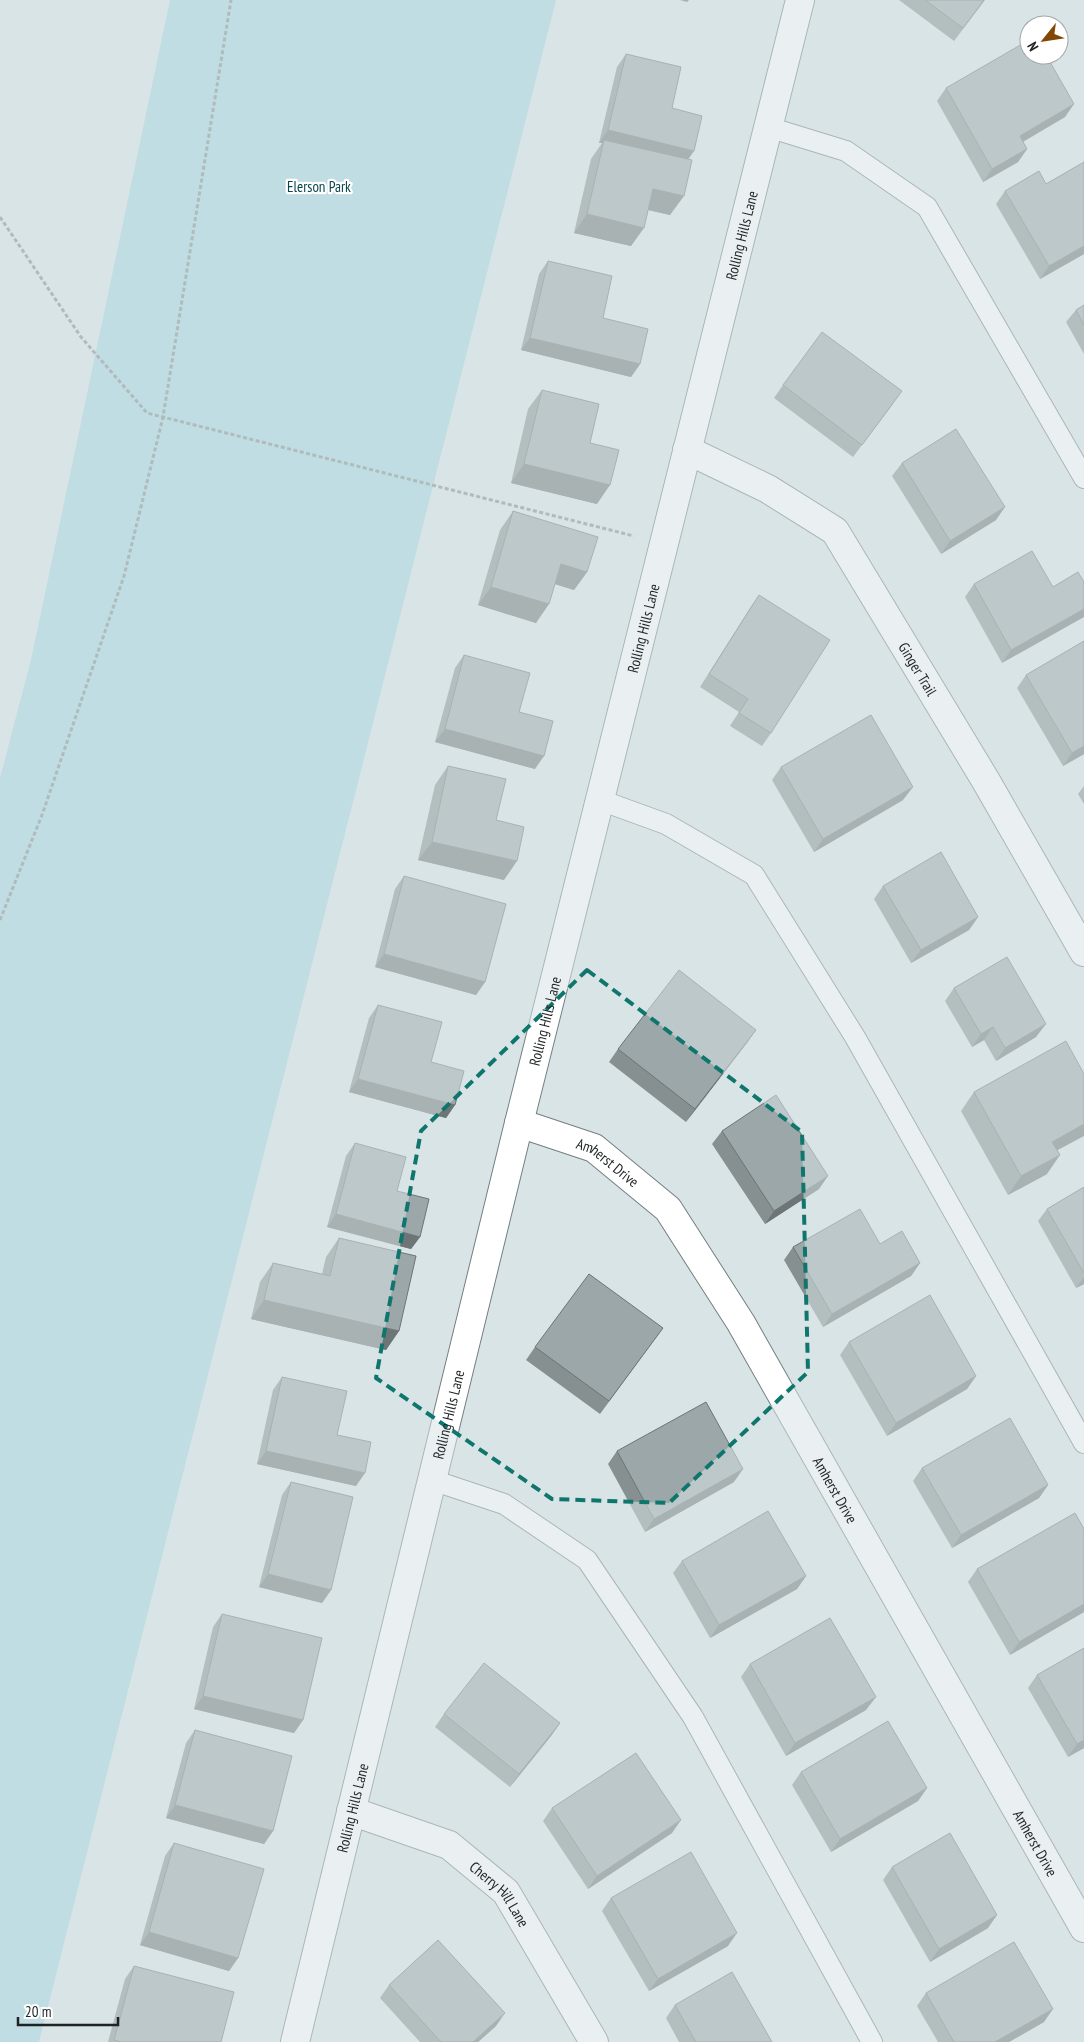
<svg xmlns="http://www.w3.org/2000/svg" width="1084" height="2042" viewBox="0 0 1084 2042" font-family="'PT Sans Narrow',sans-serif">
<style>
.green{fill:#a0d5dd}
.lines{fill:none;stroke-linecap:round;stroke-linejoin:round}
.lane-casing{stroke:#757f81;stroke-width:22}
.street-casing{stroke:#757f81;stroke-width:30}
.path{stroke:#81898b;stroke-width:3;stroke-dasharray:4 2.5;stroke-linecap:butt}
.lane{stroke:#fff;stroke-width:20}
.street{stroke:#fff;stroke-width:28}
.wall{fill:#869091}
.shaded-wall{fill:#6d7576}
.building{fill:#9ca7a9;stroke:#6d7576}
.marked{fill:none;stroke:#0f766e;stroke-width:4;stroke-dasharray:10 6;stroke-linejoin:round}
.labels{text-anchor:middle;dominant-baseline:central;stroke-width:4.5;stroke-linejoin:round;paint-order:stroke}
.park-label{font-size:15px;fill:#0a454d;stroke:#fff}
.street-label{font-size:15px;fill:#1f2324;stroke:#fff}
</style>
<rect width="100%" height="100%" fill="#d8e4e6"/>
<!-- green -->
<path class="green" d="M 170,0 L 556,0 L 39,2042 L 0,2042 L 0,778 L 31,660 Z"/>
<g class="lines">
<!-- lane casing -->
<g class="lane-casing">
<path id="lane" d="M 768,127 L 846,151 L 927,207 L 1084,478
M 600,800 L 666,824 L 754,875 L 855,1037 L 1084,1443
M 432,1480 L 504,1504 L 587,1560 L 693,1717 L 872,2042"/>
</g>
<!-- street casing -->
<g class="street-casing">
<g id="street">
<path id="s1" d="M 687,450 L 768,489 L 835,531 L 986,781 L 1084,952"/>
<path id="s2" d="M 519,1123 L 594,1148 L 668,1209 L 741,1323 L 1084,1928"/>
<path id="s3" d="M 351,1811 L 449,1845 L 506,1892 L 594,2042"/>
<path id="s4" d="M 295,2042 L 519,1123 L 800,0"/>
</g>
</g>
<!-- path -->
<path class="path" d="M 0,217 L 81,337 L 147,413 L 634,536
M 0,920 L 42,815 L 124,576 L 163,417 L 231,0"/>
<!-- lane -->
<use href="#lane" class="lane"/>
<!-- street -->
<use href="#street" class="street"/>
</g>
<!-- wall -->
<path class="wall" d="M 899,0 L 985,0 L 954,41 Z
M 626,54 L 672,108 L 688,160 L 670,215 L 648,210 L 631,246 L 574,233 L 591,159 L 602,143 L 599,143 L 617,67 Z
M 946,88 L 1065,117 L 1023,142 L 1027,149 L 1018,162 L 983,182 L 937,101 Z
M 1084,162 L 1084,254 L 1040,279 L 996,204 L 1005,191 L 1046,184 Z
M 548,261 L 603,318 L 640,364 L 631,377 L 521,350 L 539,274 Z
M 1084,305 L 1084,354 L 1066,322 L 1076,310 Z
M 783,385 L 893,404 L 853,457 L 774,398 Z
M 542,390 L 590,443 L 597,504 L 511,483 L 528,409 Z
M 902,463 L 996,520 L 941,554 L 892,476 Z
M 513,511 L 587,572 L 574,590 L 555,584 L 536,623 L 478,605 L 500,530 Z
M 1078,572 L 1002,663 L 965,597 L 974,584 L 1053,587 Z
M 759,595 L 771,733 L 762,746 L 730,726 L 739,712 L 700,687 L 750,608 Z
M 1084,641 L 1084,754 L 1063,766 L 1017,688 L 1026,675 Z
M 464,655 L 519,712 L 535,769 L 435,742 L 455,668 Z
M 448,766 L 496,820 L 504,880 L 418,860 L 435,785 Z
M 781,767 L 903,800 L 814,852 L 772,780 Z
M 1084,786 L 1084,804 L 1078,794 Z
M 404,876 L 485,982 L 476,995 L 375,967 L 395,889 Z
M 883,886 L 978,917 L 969,930 L 911,963 L 874,899 Z
M 954,988 L 1036,1037 L 996,1061 L 984,1040 L 972,1047 L 945,1001 Z
M 378,1005 L 431,1062 L 455,1105 L 446,1118 L 349,1092 L 369,1018 Z
M 756,1030 L 686,1122 L 609,1062 L 618,1049 Z
M 974,1092 L 1047,1174 L 1008,1195 L 961,1111 Z
M 722,1131 L 819,1189 L 765,1224 L 712,1144 Z
M 355,1143 L 397,1191 L 420,1237 L 411,1249 L 327,1227 L 346,1156 Z
M 1084,1187 L 1084,1284 L 1076,1288 L 1038,1221 L 1047,1209 Z
M 339,1238 L 399,1331 L 386,1350 L 251,1319 L 260,1282 L 273,1263 L 322,1274 L 326,1257 Z
M 793,1247 L 920,1263 L 911,1276 L 823,1327 L 784,1260 Z
M 663,1328 L 600,1414 L 526,1360 L 535,1347 Z
M 849,1342 L 976,1376 L 967,1389 L 887,1436 L 840,1355 Z
M 282,1377 L 337,1435 L 356,1486 L 257,1464 L 273,1390 Z
M 617,1451 L 734,1482 L 645,1532 L 608,1464 Z
M 922,1468 L 1048,1485 L 1039,1498 L 952,1548 L 913,1481 Z
M 291,1482 L 331,1590 L 322,1603 L 259,1587 L 282,1495 Z
M 1084,1529 L 1084,1612 L 1010,1655 L 968,1582 L 977,1569 Z
M 682,1561 L 806,1576 L 797,1589 L 710,1638 L 673,1573 Z
M 222,1614 L 303,1720 L 294,1733 L 194,1709 L 213,1627 Z
M 1084,1648 L 1084,1748 L 1068,1757 L 1028,1688 L 1037,1675 Z
M 750,1664 L 866,1710 L 786,1756 L 741,1677 Z
M 444,1714 L 560,1723 L 551,1736 L 510,1787 L 435,1727 Z
M 195,1730 L 273,1831 L 264,1844 L 166,1818 L 186,1743 Z
M 801,1772 L 927,1788 L 918,1801 L 831,1852 L 792,1785 Z
M 552,1808 L 672,1833 L 588,1889 L 543,1821 Z
M 174,1843 L 238,1958 L 229,1971 L 140,1945 L 165,1856 Z
M 892,1867 L 988,1928 L 930,1962 L 883,1880 Z
M 611,1898 L 728,1946 L 649,1991 L 602,1911 Z
M 134,1966 L 221,2042 L 108,2042 L 125,1979 Z
M 389,1985 L 496,2026 L 478,2042 L 420,2042 L 380,1998 Z
M 926,1993 L 1044,2022 L 1009,2042 L 938,2042 L 917,2006 Z
M 675,2005 L 772,2042 L 679,2042 L 666,2018 Z"/>
<!-- shaded-wall -->
<path class="shaded-wall" d="M 680,0 L 689,0 L 687,2 Z
M 1074,104 L 1065,117 L 1010,149 L 1020,136 Z
M 608,130 L 694,151 L 685,164 L 604,140 L 602,143 L 599,143 Z
M 1027,149 L 1018,162 L 983,182 L 992,169 Z
M 653,189 L 684,196 L 670,215 L 640,208 Z
M 587,214 L 644,228 L 631,246 L 574,233 Z
M 1084,246 L 1084,254 L 1040,279 L 1049,266 Z
M 530,338 L 640,364 L 631,377 L 521,350 Z
M 524,464 L 610,485 L 597,504 L 511,483 Z
M 1005,507 L 996,520 L 941,554 L 950,541 Z
M 561,564 L 587,572 L 574,590 L 548,582 Z
M 491,587 L 549,604 L 536,623 L 478,605 Z
M 1084,609 L 1084,617 L 1002,663 L 1011,650 Z
M 445,729 L 544,756 L 535,769 L 435,742 Z
M 1084,746 L 1084,754 L 1063,766 L 1072,753 Z
M 913,787 L 903,800 L 814,852 L 823,839 Z
M 432,842 L 517,861 L 504,880 L 418,860 Z
M 978,917 L 969,930 L 911,963 L 921,950 Z
M 384,954 L 485,982 L 476,995 L 375,967 Z
M 1046,1024 L 1036,1037 L 996,1061 L 1005,1048 Z
M 993,1027 L 984,1040 L 972,1047 L 981,1034 Z
M 756,1030 L 747,1043 L 686,1122 L 695,1109 Z
M 358,1079 L 455,1105 L 446,1118 L 349,1092 Z
M 1084,1124 L 1084,1136 L 1039,1160 L 1052,1142 Z
M 1060,1155 L 1047,1174 L 1008,1195 L 1021,1176 Z
M 828,1176 L 819,1189 L 765,1224 L 774,1211 Z
M 336,1214 L 420,1237 L 411,1249 L 327,1227 Z
M 920,1263 L 911,1276 L 823,1327 L 832,1314 Z
M 1084,1277 L 1084,1284 L 1076,1288 Z
M 264,1300 L 399,1331 L 386,1350 L 251,1319 Z
M 976,1376 L 967,1389 L 887,1436 L 896,1423 Z
M 266,1451 L 365,1473 L 356,1486 L 257,1464 Z
M 743,1469 L 734,1482 L 645,1532 L 654,1519 Z
M 1048,1485 L 1039,1498 L 952,1548 L 961,1535 Z
M 268,1574 L 331,1590 L 322,1603 L 259,1587 Z
M 806,1576 L 797,1589 L 710,1638 L 719,1625 Z
M 1084,1604 L 1084,1612 L 1010,1655 L 1019,1642 Z
M 203,1696 L 303,1720 L 294,1733 L 194,1709 Z
M 876,1697 L 866,1710 L 786,1756 L 795,1743 Z
M 560,1723 L 551,1736 L 510,1787 L 519,1774 Z
M 1084,1740 L 1084,1748 L 1068,1757 L 1077,1744 Z
M 927,1788 L 918,1801 L 831,1852 L 840,1839 Z
M 175,1805 L 273,1831 L 264,1844 L 166,1818 Z
M 681,1820 L 672,1833 L 588,1889 L 597,1876 Z
M 997,1915 L 988,1928 L 930,1962 L 939,1949 Z
M 149,1932 L 238,1958 L 229,1971 L 140,1945 Z
M 737,1933 L 728,1946 L 649,1991 L 658,1979 Z
M 1053,2009 L 1044,2022 L 1009,2042 L 995,2042 Z
M 505,2013 L 496,2026 L 478,2042 L 473,2042 Z"/>
<!-- building -->
<path class="building" d="M 925,0 L 984,0 L 963,28 Z
M 1029,40 L 1029,55 L 1046,55 L 1074,104 L 1020,136 L 1027,149 L 992,169 L 946,88 Z
M 626,54 L 681,67 L 672,108 L 702,116 L 694,151 L 608,130 Z
M 604,140 L 692,160 L 684,196 L 653,189 L 644,228 L 587,214 Z
M 1084,162 L 1084,246 L 1049,266 L 1005,191 L 1039,171 L 1046,184 Z
M 548,261 L 612,276 L 603,318 L 648,329 L 640,364 L 530,338 Z
M 1084,305 L 1084,325 L 1076,310 Z
M 822,332 L 902,391 L 862,445 L 783,385 Z
M 542,390 L 599,404 L 590,443 L 619,450 L 610,485 L 524,464 Z
M 956,429 L 1005,507 L 950,541 L 902,463 Z
M 513,511 L 598,537 L 587,572 L 561,564 L 549,604 L 491,587 Z
M 1032,551 L 1053,587 L 1078,572 L 1084,582 L 1084,609 L 1011,650 L 974,584 Z
M 759,595 L 830,640 L 771,733 L 739,713 L 748,699 L 709,674 Z
M 1084,641 L 1084,746 L 1072,753 L 1026,675 Z
M 464,655 L 530,673 L 519,712 L 553,721 L 544,756 L 445,729 Z
M 871,715 L 913,787 L 823,839 L 781,767 Z
M 448,766 L 506,779 L 496,820 L 524,827 L 517,861 L 432,842 Z
M 941,852 L 978,917 L 921,950 L 883,886 Z
M 404,876 L 506,904 L 485,982 L 384,954 Z
M 1007,957 L 1046,1024 L 1005,1048 L 993,1027 L 981,1034 L 954,988 Z
M 679,970 L 756,1030 L 695,1109 L 618,1049 Z
M 378,1005 L 442,1022 L 431,1062 L 464,1071 L 455,1105 L 358,1079 Z
M 1066,1041 L 1084,1074 L 1084,1124 L 1052,1142 L 1060,1155 L 1021,1176 L 974,1092 Z
M 776,1095 L 828,1176 L 774,1211 L 722,1131 Z
M 355,1143 L 406,1157 L 397,1191 L 429,1199 L 420,1237 L 336,1214 Z
M 1084,1187 L 1084,1273 L 1047,1209 Z
M 860,1209 L 880,1244 L 902,1231 L 920,1263 L 832,1314 L 793,1247 Z
M 339,1238 L 416,1256 L 399,1331 L 264,1300 L 273,1263 L 330,1276 Z
M 589,1274 L 663,1328 L 609,1401 L 535,1347 Z
M 930,1295 L 976,1376 L 896,1423 L 849,1342 Z
M 282,1377 L 347,1391 L 337,1435 L 371,1442 L 365,1473 L 266,1451 Z
M 706,1402 L 743,1469 L 654,1519 L 617,1451 Z
M 1010,1418 L 1048,1485 L 961,1535 L 922,1468 Z
M 291,1482 L 353,1497 L 331,1590 L 268,1574 Z
M 768,1511 L 806,1576 L 719,1625 L 682,1561 Z
M 1075,1513 L 1084,1529 L 1084,1604 L 1019,1642 L 977,1569 Z
M 222,1614 L 322,1638 L 303,1720 L 203,1696 Z
M 830,1618 L 876,1697 L 795,1743 L 750,1664 Z
M 1084,1648 L 1084,1740 L 1077,1744 L 1037,1675 Z
M 484,1663 L 560,1723 L 519,1774 L 444,1714 Z
M 888,1721 L 927,1788 L 840,1839 L 801,1772 Z
M 195,1730 L 292,1756 L 273,1831 L 175,1805 Z
M 636,1753 L 681,1820 L 597,1876 L 552,1808 Z
M 950,1833 L 997,1915 L 939,1949 L 892,1867 Z
M 174,1843 L 264,1869 L 238,1958 L 149,1932 Z
M 691,1852 L 737,1933 L 658,1979 L 611,1898 Z
M 438,1940 L 505,2013 L 473,2042 L 441,2042 L 389,1985 Z
M 1014,1942 L 1053,2009 L 995,2042 L 954,2042 L 926,1993 Z
M 134,1966 L 234,1992 L 221,2042 L 121,2042 L 114,2040 Z
M 732,1972 L 772,2042 L 696,2042 L 675,2005 Z"/>
<!-- marked area -->
<path d="M0 0H1084V2042H0ZM 587,970 L 802,1132 L 808,1372 L 669,1503 L 552,1499 L 376,1378 L 421,1131 Z" fill="#d8e4e6" fill-opacity=".55" fill-rule="evenodd"/>
<path class="marked" d="M 587,970 L 802,1132 L 808,1372 L 669,1503 L 552,1499 L 376,1378 L 421,1131 Z"/>
<g class="labels">
<!-- park labels -->
<g class="park-label">
<text x="319" y="186">Elerson Park</text>
</g>
<!-- street labels -->
<g class="street-label">
<text stroke="none"><textPath href="#s4" startOffset="1861">Rolling Hills Lane</textPath></text>
<text stroke="none"><textPath href="#s4" startOffset="1456">Rolling Hills Lane</textPath></text>
<text stroke="none"><textPath href="#s1" startOffset="330">Ginger Trail</textPath></text>
<text stroke="none"><textPath href="#s4" startOffset="1051">Rolling Hills Lane</textPath></text>
<text stroke="none"><textPath href="#s2" startOffset="98">Amherst Drive</textPath></text>
<text stroke="none"><textPath href="#s4" startOffset="646">Rolling Hills Lane</textPath></text>
<text stroke="none"><textPath href="#s2" startOffset="502">Amherst Drive</textPath></text>
<text stroke="none"><textPath href="#s4" startOffset="241">Rolling Hills Lane</textPath></text>
<text stroke="none"><textPath href="#s2" startOffset="908">Amherst Drive</textPath></text>
<text stroke="none"><textPath href="#s3" startOffset="175">Cherry Hill Lane</textPath></text>
</g>
</g>
<!-- north arrow -->
<g transform="translate(1044 40) rotate(240)"><circle r="24" fill="#ffffff" stroke="#a5a7a7"/>
<path d="M0-4L9 19L0 12L-9 19Z" fill="#844604"/>
<text y="-8" font-size="14" font-weight="bold" text-anchor="middle" fill="#1f2324">N</text>
</g>
<!-- scale -->
<path d="M18 2017v8h100v-8" fill="none" stroke="#1f2324" stroke-width="2.5"/>
<text x="25" y="2017" font-size="15" fill="#1f2324" stroke="#ffffff" stroke-width="4" paint-order="stroke">20 m</text>
</svg>
